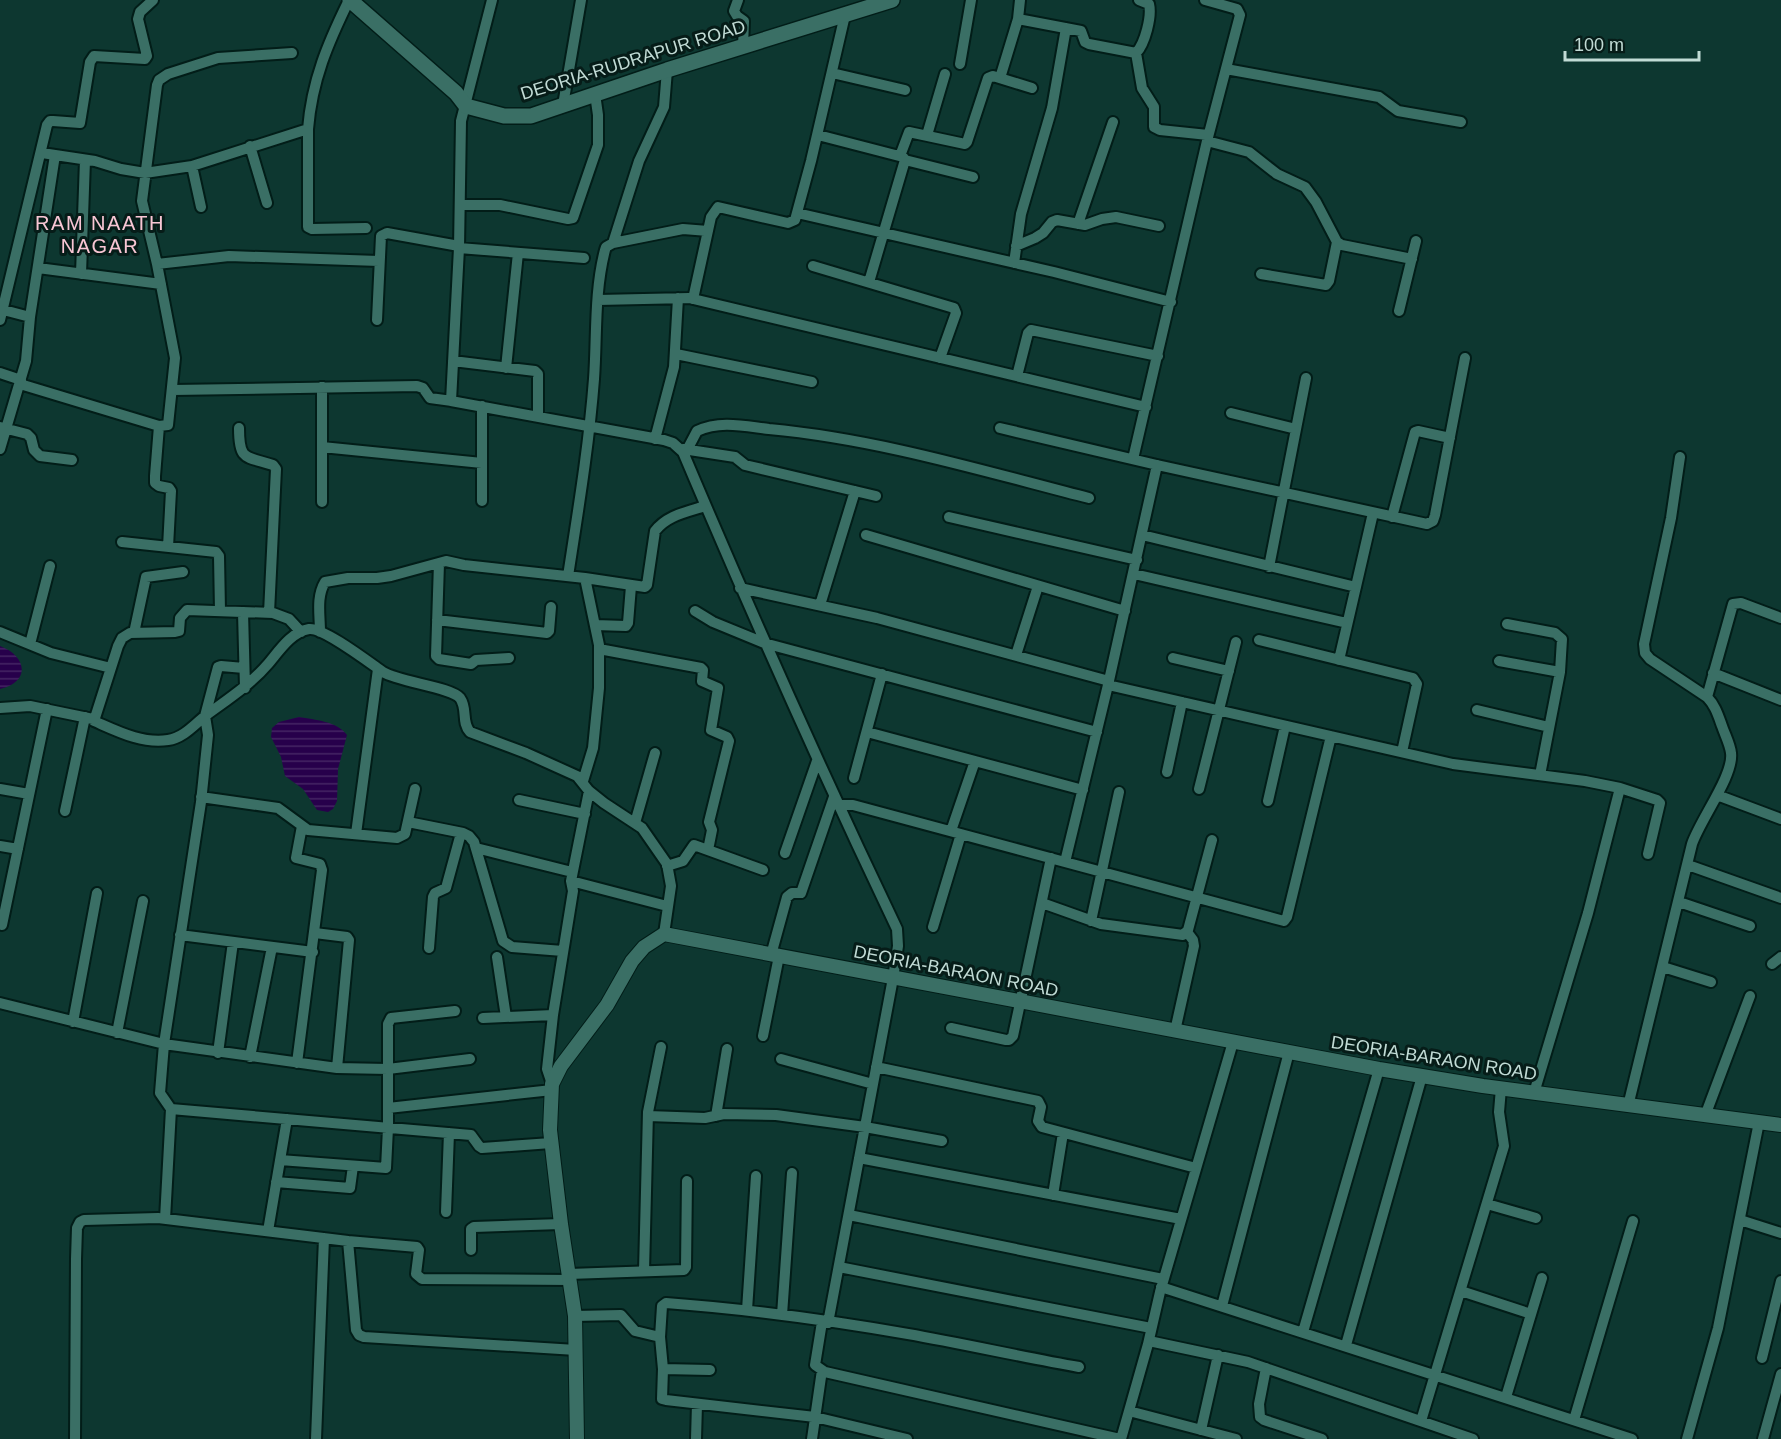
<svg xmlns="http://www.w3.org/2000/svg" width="1781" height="1439" viewBox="0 0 1781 1439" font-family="Helvetica,sans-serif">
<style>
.water{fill:url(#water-rules)}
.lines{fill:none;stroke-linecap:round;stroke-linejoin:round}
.minor-casing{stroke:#021d18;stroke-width:14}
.tertiary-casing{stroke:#021d18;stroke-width:16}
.secondary-casing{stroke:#021d18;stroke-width:18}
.minor{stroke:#3a6f65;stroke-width:10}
.tertiary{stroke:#3a6f65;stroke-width:14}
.secondary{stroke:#3a6f65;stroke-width:15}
.labels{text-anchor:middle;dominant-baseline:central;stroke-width:6;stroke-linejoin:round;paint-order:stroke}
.street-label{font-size:18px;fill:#c1dbd5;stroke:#061c18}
.neighbourhood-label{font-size:20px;letter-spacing:1.5px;fill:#f8c6d4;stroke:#061c18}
</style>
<defs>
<pattern id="water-rules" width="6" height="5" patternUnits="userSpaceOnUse" patternTransform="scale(1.5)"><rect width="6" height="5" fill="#27004b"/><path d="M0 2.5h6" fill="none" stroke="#452564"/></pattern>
</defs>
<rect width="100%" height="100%" fill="#0d3730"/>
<!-- water -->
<path class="water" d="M 0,646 C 27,656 31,682 0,689 Z
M 299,717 C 315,720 337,721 347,735 L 338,769 L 337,801 L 333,809 L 328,812 L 317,810 L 303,789 L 285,776 L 281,757 L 271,737 L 272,728 L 279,722 Z"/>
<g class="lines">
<!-- minor casing -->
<g class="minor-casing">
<path id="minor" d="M 492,0 L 461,121 L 459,248 L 451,401 L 664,440 L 673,443 L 683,452 C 751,613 822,772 897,929 L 898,946 L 893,978 L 828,1323
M 738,0 L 734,11 L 737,16 L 744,21 L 743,47
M 1018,19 L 1081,31 L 1085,42 L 1089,44 L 1136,53 C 1145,44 1152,16 1149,4 L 1139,0
M 1136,53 L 1142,88 L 1154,107 L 1154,127 L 1160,130 L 1208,135
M 960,64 L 971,0
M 1226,69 L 1379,97 L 1398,111 L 1461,122
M 832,73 L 905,90
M 1000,78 L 1018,19 L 1020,0
M 563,105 L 581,0
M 308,129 L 308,227 L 312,229 L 366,228
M 818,135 L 903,157 L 905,160 L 869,282
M 927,135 L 945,74
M 1207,141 L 1249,152 L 1277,174 L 1305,187 L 1316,202 L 1337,242 L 1342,245 L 1412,259
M 250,146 L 267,203
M 42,153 L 95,161 L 121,169 L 145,173 L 192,166 L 308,129 C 312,80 328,43 349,0
M 900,156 L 909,132 L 965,144 L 967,142 L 988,78 L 993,76 L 1032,88
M 905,160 L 973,177
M 192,166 L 201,207
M 460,205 L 500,205 L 568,219 L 573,218 L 598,145 L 598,115 L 595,94
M 797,213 L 1054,272 L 1171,302
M 1078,224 L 1113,122
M 613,243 L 639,161 L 664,107 L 667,70
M 1016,246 L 1035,238 L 1043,233 L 1052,222 L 1057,220 L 1085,225 L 1102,219 L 1116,217 L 1159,226
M 459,248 L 584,258
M 1014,263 L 1021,214 L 1052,108 L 1066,28
M 157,264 L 229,256 L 379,261
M 813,266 L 954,308 L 956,313 L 940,358
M 38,268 L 161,284
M 81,274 L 85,160
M 1261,274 L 1326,285 L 1329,281 L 1337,242
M 693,299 L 711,217 L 718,207 L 788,223 L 795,220 L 811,161 L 845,15
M 598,300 L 689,298 L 1146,407
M 0,309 L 30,317
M 1399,311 L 1416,241
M 0,320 L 47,125 L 50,121 L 53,121 L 80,123 L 90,62 L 94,56 L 145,59 L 147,56 L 138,19 L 140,12 L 153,0
M 377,320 L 381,236 L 387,233 L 459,246
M 676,354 L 812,382
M 453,361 L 535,371 L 538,374 L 538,417
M 506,368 L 518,253
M 0,373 L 21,380
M 1017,376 L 1028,333 L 1031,330 L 1158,356
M 20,384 L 159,426 L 168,425 L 175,358 L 157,264 L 142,201 L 157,85 L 159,80 L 168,74 L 218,58 L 292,53
M 322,387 L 322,502
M 173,390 L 417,386 L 423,388 L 430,398 L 452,401
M 1231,413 L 1296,429
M 159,426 L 155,476 L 155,483 L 159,486 L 169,488 L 171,491 L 168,547
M 0,427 L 27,434 L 31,438 L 34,450 L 40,456 L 72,460
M 239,428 C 239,461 245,456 273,465 L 276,469 L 269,613
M 1000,428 L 1157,465 L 1427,524 L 1433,521 L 1435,515 L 1465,358
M 655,439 L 674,367 L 678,298
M 322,447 L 482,463
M 0,449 L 26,361 L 30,317 L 55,155
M 683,449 L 735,457 L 745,465 L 876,496
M 687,450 L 697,431 C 720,420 744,426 769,429 C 878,439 983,471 1089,498
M 1133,459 L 1207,141 L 1240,15 L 1237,9 L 1205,0
M 482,501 L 482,406
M 949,517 L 1137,560
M 1392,517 L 1415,432 L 1418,431 L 1450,438
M 866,535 L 1125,611
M 1142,535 L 1356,587
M 122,542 L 216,552 L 219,556 L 220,611
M 439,563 L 436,656 L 439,659 L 471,664 L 476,660 L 509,658
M 1269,567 L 1306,378
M 1134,574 L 1347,623
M 568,576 C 578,511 589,445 594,379 C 597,337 594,292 605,250 L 606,247 L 613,243 L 683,229 L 708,231
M 585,578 L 645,587 L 647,585 L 655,531 C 667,515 687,512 705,506
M 740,588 L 877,618 L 1109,681
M 820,605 L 855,491
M 695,611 L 713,622 L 764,643 L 1097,732
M 243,612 L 245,688
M 437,620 L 547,633 L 549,631 L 551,607
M 1507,624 L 1555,633 L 1562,639 L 1560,672 L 1540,775
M 595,625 L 626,626 L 628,623 L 631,586
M 0,632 L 51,653 L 111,668
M 320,632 C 320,615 316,597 325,582 L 348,578 L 377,578 L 391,576 L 446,561 L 464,565 L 585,578 L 599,645 L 599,688 L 593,748 L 583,781
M 134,633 L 146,577 L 183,572
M 1259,640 L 1413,678 L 1417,684 L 1402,752
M 30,644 L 50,566
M 599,649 L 701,668 L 703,670 L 702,681 L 718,688 L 711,730 L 727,737 L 729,741 L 709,822 L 712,830 L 708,850
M 1016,655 L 1038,586
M 1173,658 L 1229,671
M 1339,660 L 1373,513
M 1499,661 L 1560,672
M 1713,673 L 1781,700
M 1108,685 L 1453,764 L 1585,781 L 1620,788 L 1657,800 L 1660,803 L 1648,854
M 1707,697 L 1733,604 L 1741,603 L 1781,618
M 0,708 L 30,706 L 93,719 L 94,721 C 117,731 142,744 168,740 C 183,738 194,725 205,716 C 228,699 250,685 268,664 C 279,651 291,632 309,629 C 323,627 370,663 383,672 C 399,682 451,687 460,698 C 468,709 461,722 470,732 L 526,753 L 577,776 L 589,791 L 604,803 L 642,828 L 667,864 L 671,886 L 664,934
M 1477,710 L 1549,727
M 94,721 L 118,646 L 122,638 L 130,633 L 175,632 L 179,631 L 180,618 L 187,610 L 273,613 L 289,619 L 301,632
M 867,732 L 1083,790
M 1167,772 L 1182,702
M 854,778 L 882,674
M 0,789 L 29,794
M 1199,789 L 1236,642
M 1717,795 L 1781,819
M 201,797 L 278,808 L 308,830 L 397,838 L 405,834 L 415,789
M 519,800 L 585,814
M 1268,801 L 1285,726
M 837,805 L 853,805 L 1284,921 L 1287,917 L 1331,736
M 65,811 L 85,717
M 408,822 L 463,833 L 469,836 L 474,842 L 503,941 L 512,947 L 563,951
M 635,823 L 655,753
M 951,831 L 975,761
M 356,834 L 378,669
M 0,846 L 18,849
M 476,848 L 572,872
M 785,853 L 817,761
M 1065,862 L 1108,685 L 1157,465
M 1688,865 L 1781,898
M 667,866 L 683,861 L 694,845 L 763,870
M 571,881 L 667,906
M 1679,902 L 1750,926
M 1042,903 L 1101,924 L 1183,935 L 1188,930 L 1212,840
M 1091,921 L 1119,792
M 2,925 L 47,709
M 933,927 L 961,834
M 315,933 L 347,937 L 349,940 L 337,1068
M 180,935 L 313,952
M 429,948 L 433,897 L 435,893 L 446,888 L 461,833
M 771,955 L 787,897 L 792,893 L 801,893 L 834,797
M 497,957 L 506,1017
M 1772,964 L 1781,957
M 1663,967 L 1711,982
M 0,1003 L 164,1044 L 337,1068 L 388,1069 L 470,1059
M 483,1018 L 553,1015
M 73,1022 L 97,893
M 951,1028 L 1006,1040 L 1009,1040 L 1013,1036 L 1051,858
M 1175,1031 L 1194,946 L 1193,940 L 1187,932
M 117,1033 L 143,901
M 763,1036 L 779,956
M 218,1053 L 233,942
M 250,1057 L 272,947
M 781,1059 L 873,1084
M 297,1063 L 322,870 L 320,864 L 296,858 L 302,826
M 876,1067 L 1038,1101 L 1041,1107 L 1038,1121 L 1042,1127 L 1196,1168
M 552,1084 L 547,1069 L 553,1015 L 573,891 L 571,881 L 589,791
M 1534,1093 L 1588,913 L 1620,788
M 1628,1106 L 1692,844 C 1700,820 1734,775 1731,753 C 1730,744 1725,735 1722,726 C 1718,715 1715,705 1707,697 L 1650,659 L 1645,653 L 1644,644 L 1671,518 L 1680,457
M 388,1108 L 552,1090
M 171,1109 L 471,1135 L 479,1146 L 482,1148 L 551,1143
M 648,1116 L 705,1118 L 724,1114 L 776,1115 L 865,1127 L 942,1141
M 716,1116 L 727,1049
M 1705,1116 L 1750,996
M 859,1158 L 1181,1219
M 280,1160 L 386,1168 L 388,1128 L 388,1024 L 391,1018 L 455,1011
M 276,1182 L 350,1188 L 353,1166
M 1053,1195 L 1063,1133
M 1487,1204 L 1536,1218
M 446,1212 L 449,1133
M 849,1215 L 1163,1279
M 165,1219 L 171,1109 L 160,1093 L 164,1044 L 201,802 L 208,735 L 205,716 L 218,667 L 221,666 L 244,668
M 1740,1220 L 1781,1233
M 268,1231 L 287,1119
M 348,1241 L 417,1247 L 419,1250 L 416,1274 L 422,1279 L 570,1280
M 471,1250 L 471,1229 L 474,1227 L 561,1224
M 839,1267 L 1151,1328
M 644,1271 L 648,1112 L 661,1047
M 569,1274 L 684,1270 L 686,1267 L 687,1181
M 1161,1287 L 1632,1439
M 1461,1291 L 1531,1314
M 1222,1306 L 1289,1052
M 747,1310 L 756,1176
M 782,1315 L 792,1173
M 575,1316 L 621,1315 L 635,1331 L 660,1337 L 663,1369 L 710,1370
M 822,1322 L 815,1365 L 825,1372 L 1120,1439
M 1303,1332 L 1379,1069
M 660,1337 L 662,1306 L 666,1303 C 747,1309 828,1320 908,1334 C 965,1344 1022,1357 1079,1367
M 1149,1341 L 1248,1362 L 1473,1439
M 1346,1345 L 1422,1076
M 1762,1358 L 1781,1281
M 1266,1368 L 1259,1404 L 1260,1417 L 1264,1420 L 1322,1439
M 663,1369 L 662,1399 L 666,1400 L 815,1417 L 907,1439
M 1506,1397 L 1542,1278
M 1129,1411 L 1236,1439
M 1574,1420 L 1633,1221
M 1421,1421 L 1504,1146 L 1499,1112 L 1501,1088
M 1201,1430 L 1218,1355
M 75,1439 L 76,1259 L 77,1228 L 80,1222 L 84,1220 L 158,1218 L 348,1241 L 356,1330 L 359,1335 L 364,1337 L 576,1350
M 316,1439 L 324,1238
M 696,1439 L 697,1404
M 812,1439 L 822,1370
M 1121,1439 L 1148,1344 L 1160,1292 L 1233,1042
M 1687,1439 L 1718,1328 L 1759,1122
M 1763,1439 L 1781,1374"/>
</g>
<!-- tertiary casing -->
<g class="tertiary-casing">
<path id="tertiary" d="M 577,1439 L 575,1316 L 561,1224 L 550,1130 L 552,1084 L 561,1066 L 607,1005 L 632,961 L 644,947 L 664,934 L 1379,1069 L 1483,1086 L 1781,1125"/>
</g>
<!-- secondary casing -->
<g class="secondary-casing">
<path id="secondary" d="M 350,0 L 456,93 L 466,106 L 504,116 L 531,116 L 667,70 L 892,0"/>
</g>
<!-- minor -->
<use href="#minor" class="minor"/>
<!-- tertiary -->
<use href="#tertiary" class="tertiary"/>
<!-- secondary -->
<use href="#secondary" class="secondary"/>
</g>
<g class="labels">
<!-- street labels -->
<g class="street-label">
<text transform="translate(633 60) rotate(-17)">DEORIA-RUDRAPUR ROAD</text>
<text transform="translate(956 971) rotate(11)">DEORIA-BARAON ROAD</text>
<text transform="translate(1434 1058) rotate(9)">DEORIA-BARAON ROAD</text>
</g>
<!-- neighbourhood labels -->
<g class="neighbourhood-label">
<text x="100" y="223">RAM NAATH<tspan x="100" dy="23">NAGAR</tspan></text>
</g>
</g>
<!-- scale -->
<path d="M1565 51v9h134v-9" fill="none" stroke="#c1dbd5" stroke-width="3"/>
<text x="1574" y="51" font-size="18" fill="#c1dbd5" stroke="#061c18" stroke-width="4.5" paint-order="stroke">100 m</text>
</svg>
